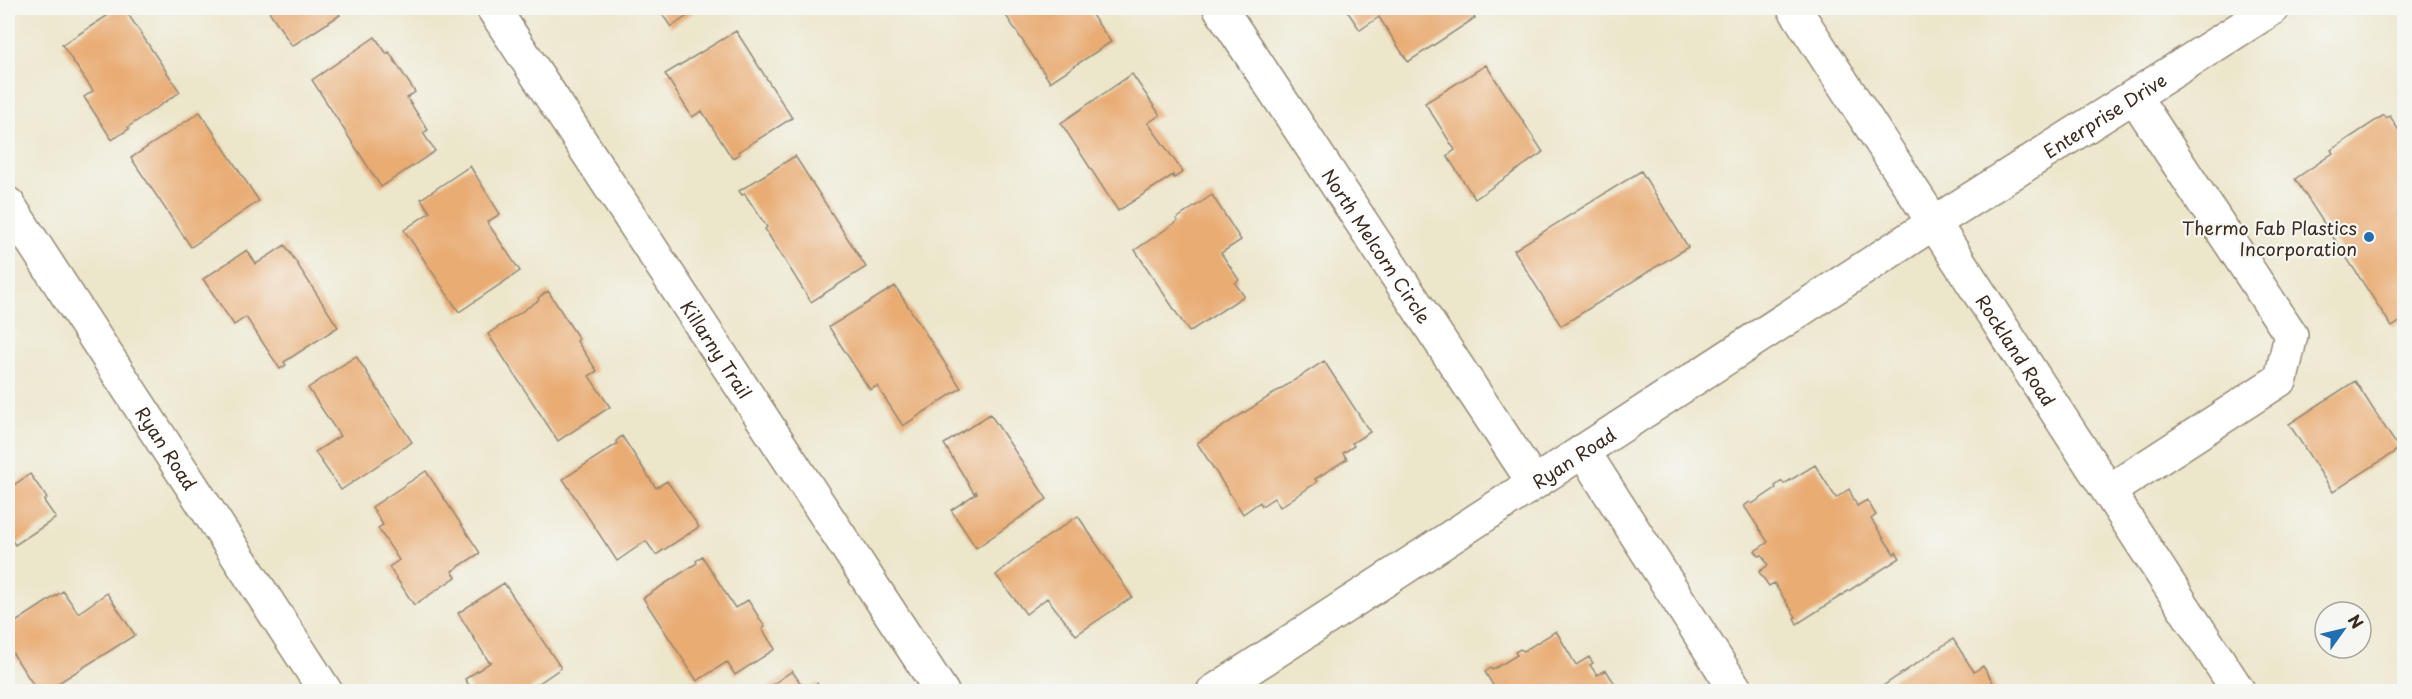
<svg xmlns="http://www.w3.org/2000/svg" width="2412" height="699" viewBox="0 0 2412 699" font-family="'Playpen Sans',sans-serif">
<style>
.building{fill:#e9ac73}
.lines{fill:none;stroke-linecap:round;stroke-linejoin:round}
.minor-casing{stroke:#948874;stroke-width:36}
.minor{stroke:#fff;stroke-width:33}
.poi-dot{fill:#1f6fb2;stroke:#f6f6f2;stroke-width:2}
.labels{text-anchor:middle;dominant-baseline:central;stroke-width:4.5;stroke-linejoin:round;paint-order:stroke}
.street-label{font-size:18px;fill:#3b2a1e;stroke:#f6f6f2}
.poi-label{font-size:18px;fill:#3b2a1e;stroke:#f6f6f2;text-anchor:end}
</style>
<rect width="100%" height="100%" fill="#f6f6f2"/>
<filter id="ink" filterUnits="userSpaceOnUse"><feTurbulence type="fractalNoise" baseFrequency=".0167" numOctaves="2"/><feDisplacementMap in="SourceGraphic" scale="12" xChannelSelector="R" yChannelSelector="G"/><feConvolveMatrix kernelMatrix="1 2 1 2 8 2 1 2 1" color-interpolation-filters="sRGB"/></filter>
<filter id="wash" filterUnits="userSpaceOnUse"><feTurbulence type="fractalNoise" baseFrequency=".008" numOctaves="4" result="noise"/><feDisplacementMap in="SourceGraphic" scale="24" xChannelSelector="R" yChannelSelector="G"/><feGaussianBlur stdDeviation="1.35" result="paint"/><feColorMatrix in="noise" values="0 0 0 0 0 0 0 0 0 0 0 0 0 0 0 0 0 1.4 0 .05"/><feComposite in="paint" operator="in"/></filter>
<g filter="url(#wash)">
<rect width="100%" height="100%" fill="#ece6cb"/>
<g id="blocks">
<!-- building -->
<path class="building" d="M 119,8 L 124,8 L 180,92 L 128,127 L 129,129 L 112,140 L 84,97 L 93,91 L 62,45 Z
M 267,8 L 335,8 L 340,15 L 292,46 Z
M 658,8 L 699,8 L 671,27 Z
M 1001,8 L 1087,8 L 1111,42 L 1050,82 Z
M 1345,8 L 1468,8 L 1475,18 L 1408,62 L 1379,17 L 1360,30 Z
M 736,31 L 792,118 L 738,152 L 740,154 L 732,158 L 702,111 L 692,117 L 665,74 Z
M 375,37 L 387,54 L 389,52 L 415,92 L 407,98 L 428,130 L 423,133 L 435,151 L 381,187 L 312,80 Z
M 1486,65 L 1543,152 L 1475,199 L 1447,156 L 1455,150 L 1425,103 Z
M 1132,74 L 1160,115 L 1148,123 L 1183,172 L 1174,178 L 1173,175 L 1118,211 L 1061,123 Z
M 200,112 L 259,201 L 191,247 L 131,158 Z
M 2384,115 L 2386,118 L 2390,116 L 2404,139 L 2404,319 L 2392,327 L 2295,179 L 2333,153 L 2331,150 Z
M 795,156 L 866,267 L 811,302 L 765,229 L 767,227 L 746,196 L 745,194 L 742,195 L 739,191 Z
M 470,166 L 500,214 L 487,222 L 520,271 L 459,312 L 404,230 L 430,212 L 421,199 Z
M 1641,171 L 1688,247 L 1561,326 L 1514,250 Z
M 1212,195 L 1241,240 L 1221,253 L 1239,280 L 1235,283 L 1244,296 L 1189,332 L 1135,250 L 1178,221 L 1176,219 Z
M 285,245 L 338,327 L 284,362 L 286,365 L 280,369 L 246,317 L 234,325 L 203,279 L 247,250 L 256,264 Z
M 895,286 L 961,388 L 903,426 L 877,386 L 870,390 L 829,327 Z
M 548,291 L 579,339 L 577,341 L 597,371 L 589,376 L 610,407 L 558,441 L 488,334 L 539,300 L 538,298 Z
M 356,356 L 412,442 L 341,490 L 315,452 L 340,436 L 308,388 Z
M 1324,361 L 1370,432 L 1352,443 L 1354,446 L 1343,453 L 1347,459 L 1315,479 L 1317,482 L 1280,507 L 1274,498 L 1262,506 L 1260,502 L 1243,514 L 1197,443 Z
M 2355,381 L 2399,449 L 2333,492 L 2289,424 Z
M 990,414 L 1047,499 L 976,548 L 951,510 L 977,493 L 976,491 L 974,493 L 944,444 Z
M 622,436 L 656,488 L 667,481 L 699,527 L 656,555 L 646,541 L 617,561 L 563,479 L 617,444 L 616,441 Z
M 1815,465 L 1836,498 L 1849,489 L 1857,506 L 1867,500 L 1876,515 L 1871,519 L 1894,554 L 1896,552 L 1900,558 L 1797,624 L 1794,618 L 1796,617 L 1774,583 L 1769,586 L 1759,572 L 1768,565 L 1762,555 L 1759,556 L 1755,551 L 1768,542 L 1744,506 L 1750,502 L 1752,504 L 1776,488 L 1775,486 L 1782,481 L 1784,484 Z
M 426,471 L 480,553 L 452,571 L 456,577 L 414,605 L 389,567 L 399,560 L 378,528 L 383,525 L 372,507 Z
M 30,474 L 47,498 L 44,501 L 56,518 L 15,545 L 10,538 L 8,539 L 8,489 Z
M 1078,516 L 1132,597 L 1076,635 L 1047,598 L 1026,614 L 996,575 L 1019,556 Z
M 702,556 L 735,608 L 748,600 L 765,627 L 762,629 L 775,649 L 735,675 L 727,662 L 697,681 L 643,598 L 697,563 L 696,561 Z
M 504,583 L 561,668 L 526,692 L 473,692 L 465,679 L 491,662 L 489,662 L 458,613 Z
M 63,591 L 78,613 L 107,593 L 135,635 L 44,692 L 38,692 L 8,646 L 8,627 Z
M 1556,631 L 1576,665 L 1589,657 L 1593,663 L 1590,665 L 1597,675 L 1606,670 L 1615,684 L 1610,687 L 1614,692 L 1497,692 L 1485,672 L 1491,668 L 1492,670 L 1517,655 L 1515,652 L 1520,649 L 1524,651 Z
M 1953,639 L 1974,672 L 1983,666 L 1999,692 L 1874,692 Z
M 792,671 L 806,691 L 817,683 L 822,692 L 762,692 Z"/>
</g>
</g>
<g filter="url(#ink)">
<use href="#blocks" fill-opacity="0" stroke="#948874" stroke-width="1.5"/>
<g class="lines">
<!-- minor casing -->
<g class="minor-casing">
<g id="minor">
<path id="s1" d="M 493,8 L 942,692"/>
<path id="s2" d="M 1220,8 L 1534,483"/>
<path id="s3" d="M 1794,8 L 2239,692"/>
<path id="s4" d="M 8,204 L 326,692"/>
<path d="M 1583,451 L 1737,692"/>
<path d="M 2109,491 L 2281,379 L 2291,335 L 2134,96"/>
<path id="s5" d="M 1213,692 L 1935,222 L 2273,8"/>
</g>
</g>
<!-- minor -->
<use href="#minor" class="minor"/>
</g>
</g>
<!-- markers -->
<circle class="poi-dot" cx="2369" cy="237" r="6"/>
<g class="labels">
<!-- street labels -->
<g class="street-label">
<text stroke="none"><textPath href="#s5" startOffset="1062">Enterprise Drive</textPath></text>
<text stroke="none"><textPath href="#s2" startOffset="285">North Melcorn Circle</textPath></text>
<text stroke="none"><textPath href="#s3" startOffset="408">Rockland Road</textPath></text>
<text stroke="none"><textPath href="#s1" startOffset="408">Killarny Trail</textPath></text>
<text stroke="none"><textPath href="#s4" startOffset="291">Ryan Road</textPath></text>
<text stroke="none"><textPath href="#s5" startOffset="430">Ryan Road</textPath></text>
</g>
<!-- poi labels -->
<g class="poi-label">
<text x="2357" y="227">Thermo Fab Plastics<tspan x="2357" dy="21">Incorporation</tspan></text>
</g>
</g>
<!-- margin -->
<rect width="2412" height="699" fill="none" stroke="#f6f6f2" stroke-width="30"/>
<!-- north arrow -->
<g transform="translate(2343 630) rotate(56)"><circle r="28" fill="#f6f6f2" stroke="#aba49d" stroke-width="1.5"/>
<path d="M0-4.5L10 22L0 15L-10 22Z" fill="#1f6fb2"/>
<text y="-9" font-size="16" font-weight="bold" text-anchor="middle" fill="#3b2a1e">N</text>
</g>
</svg>
